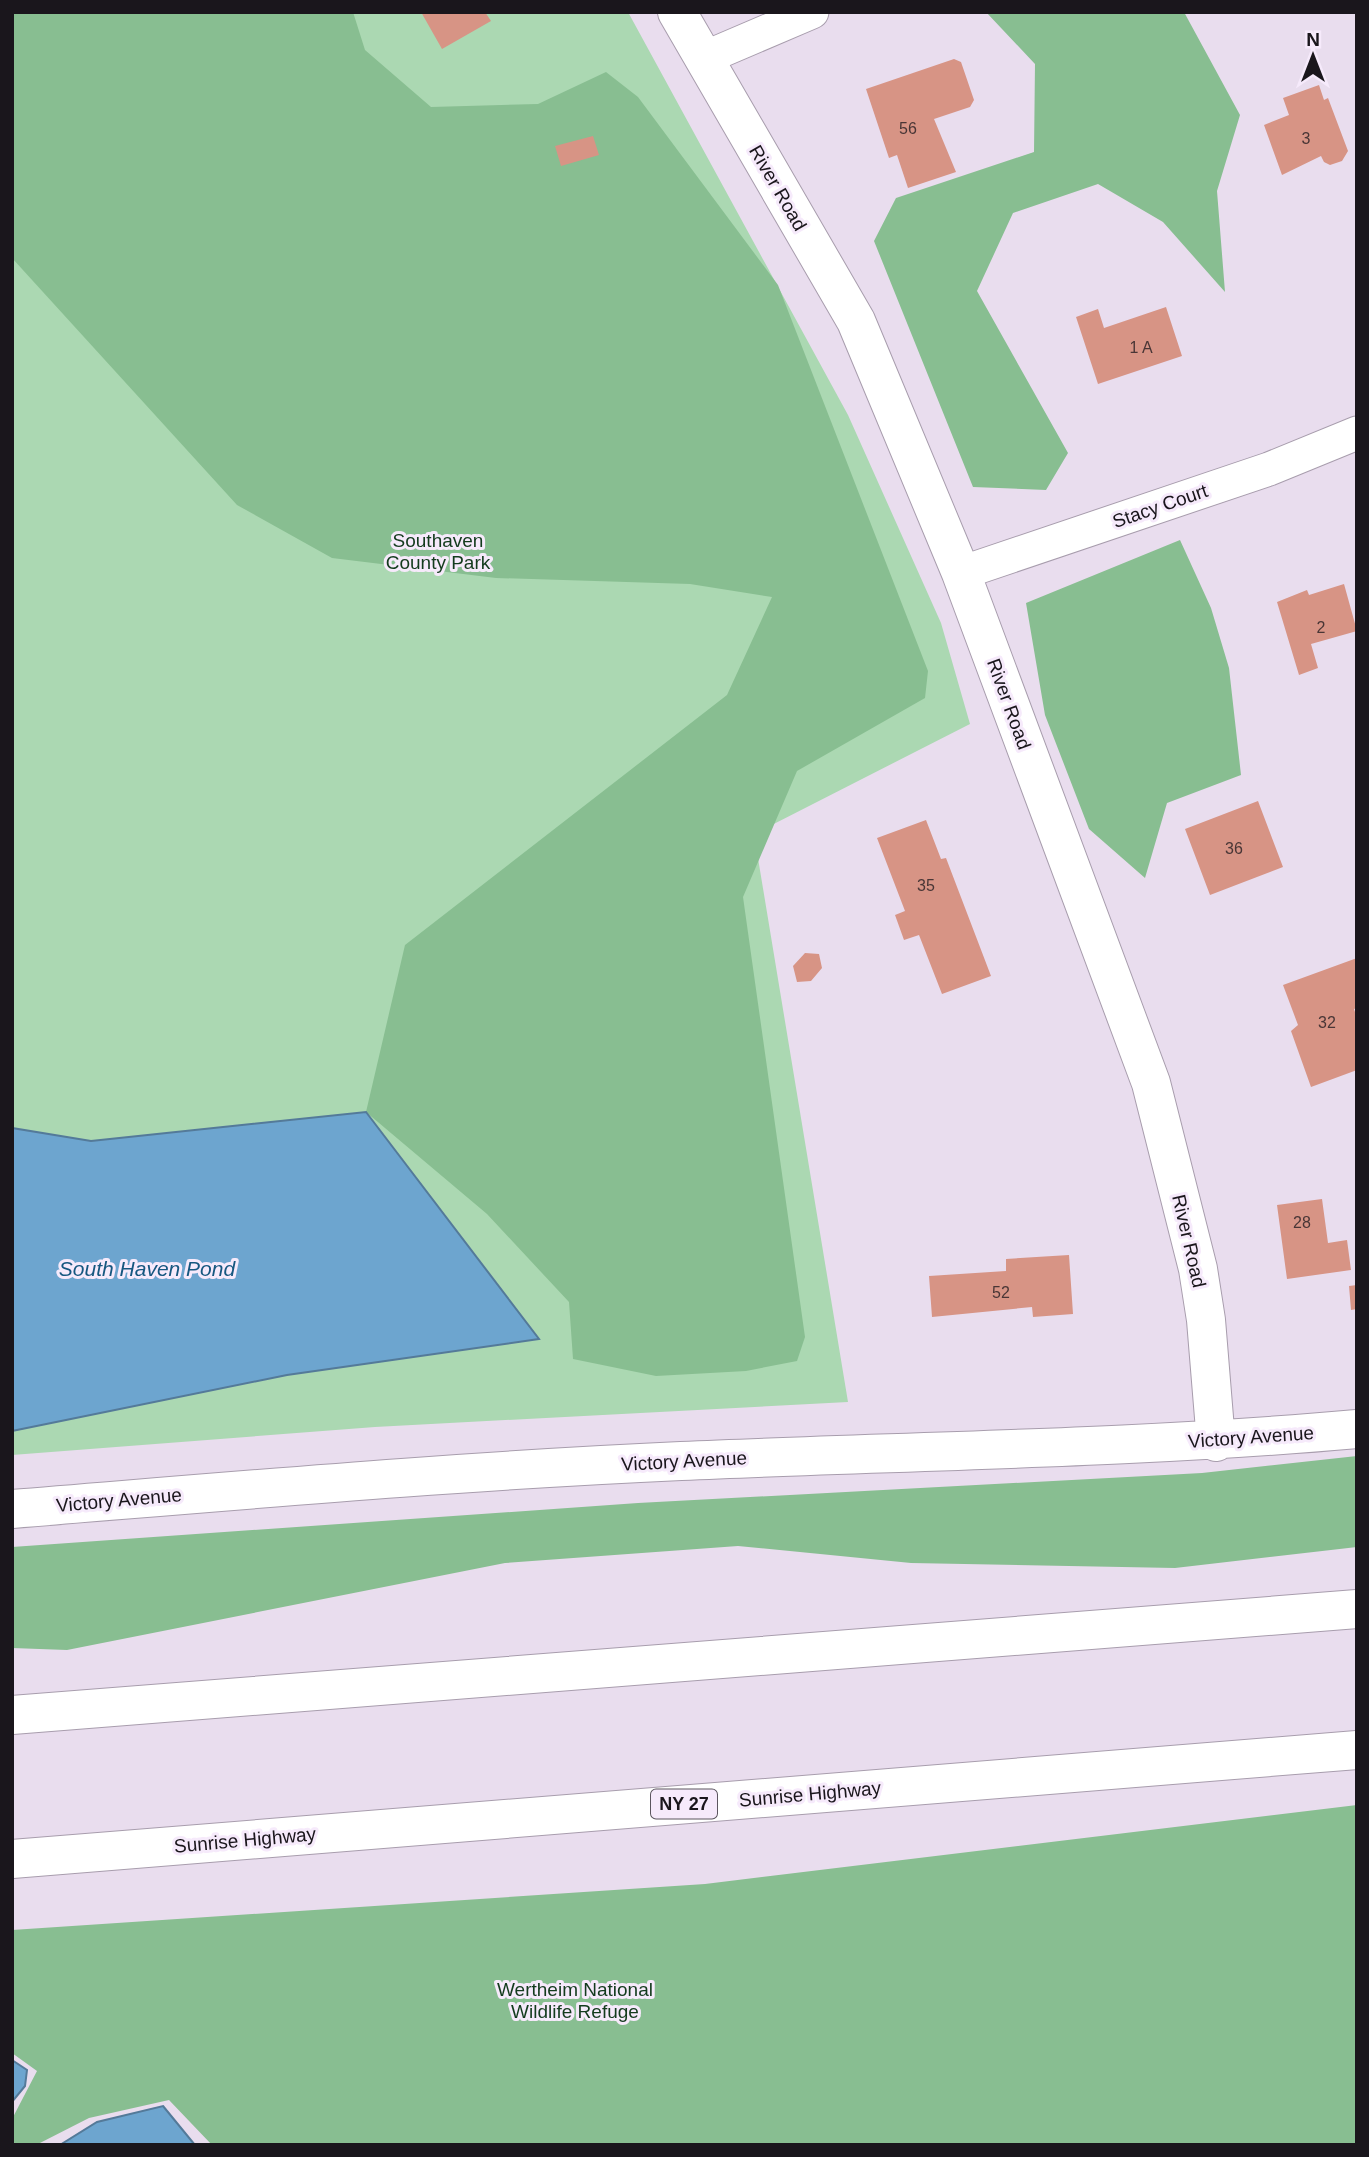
<svg xmlns="http://www.w3.org/2000/svg" width="1369" height="2157" viewBox="0 0 1369 2157" font-family="Helvetica,sans-serif">
<style>
.green{fill:#abd8b2}
.forest{fill:#88be91}
.water{fill:#6da5cf;stroke:#547a99;stroke-width:2}
.building{fill:#d79485}
.lines{fill:none;stroke-linecap:round;stroke-linejoin:round}
.minor-casing{stroke:#a89dad;stroke-width:35}
.tertiary-casing{stroke:#a89dad;stroke-width:40}
.motorway-casing{stroke:#a89dad;stroke-width:40}
.minor{stroke:#fff;stroke-width:33}
.tertiary{stroke:#fff;stroke-width:38}
.motorway{stroke:#fff;stroke-width:38}
.labels{text-anchor:middle;dominant-baseline:central;stroke-width:6;stroke-linejoin:round;paint-order:stroke}
.number-label{font-size:16px;fill:#493636}
.shield{fill:#f6eafb;stroke:#5c565f;stroke-width:2}
.shield-label{font-size:18px;font-weight:bold;fill:#1a161c}
.street-label{font-size:19px;fill:#1a161c;stroke:#f6eafb}
.park-label{font-size:19px;fill:#133b1d;stroke:#f6eafb}
.water-label{font-size:21px;font-style:italic;fill:#165780;stroke:#f6eafb}
</style>
<rect width="100%" height="100%" fill="#e9ddee"/>
<!-- green -->
<path class="green" d="M 12,12 L 628,12 L 848,415 L 941,623 L 970,724 L 754,834 L 848,1402 L 375,1427 L 12,1455 Z"/>
<!-- forest -->
<path class="forest" d="M 12,12 L 353,12 L 365,50 L 431,107 L 538,104 L 606,72 L 638,97 L 778,285 L 928,671 L 925,698 L 797,771 L 743,897 L 805,1337 L 797,1361 L 746,1371 L 656,1376 L 573,1359 L 569,1302 L 487,1214 L 366,1112 L 405,945 L 727,695 L 772,597 L 690,584 L 496,578 L 332,558 L 237,505 L 12,258 Z
M 986,12 L 1184,12 L 1240,115 L 1217,191 L 1225,292 L 1163,222 L 1098,184 L 1013,213 L 977,291 L 1068,453 L 1046,490 L 973,487 L 874,241 L 896,198 L 1034,152 L 1035,64 Z
M 1180,540 L 1211,608 L 1229,668 L 1241,775 L 1167,803 L 1145,878 L 1089,829 L 1045,715 L 1026,603 Z
M 1357,1456 L 1357,1547 L 1175,1568 L 911,1563 L 738,1546 L 505,1563 L 67,1650 L 12,1648 L 12,1547 L 638,1503 L 1202,1473 Z
M 1357,1805 L 1357,2145 L 212,2145 L 169,2100 L 89,2118 L 36,2145 L 12,2145 L 12,2119 L 37,2071 L 12,2053 L 12,1930 L 705,1884 Z"/>
<!-- water -->
<path class="water" d="M 366,1112 L 539,1339 L 287,1375 L 12,1431 L 12,1128 L 91,1141 Z
M 12,2060 L 27,2070 L 25,2086 L 12,2102 Z
M 163,2106 L 195,2145 L 60,2145 L 97,2122 Z"/>
<!-- building -->
<path class="building" d="M 421,12 L 485,12 L 491,21 L 442,49 Z
M 954,59 L 961,62 L 974,100 L 970,107 L 934,119 L 956,172 L 908,188 L 897,155 L 889,158 L 866,89 Z
M 1319,85 L 1324,100 L 1328,98 L 1348,151 L 1342,161 L 1330,165 L 1324,162 L 1321,156 L 1282,175 L 1264,125 L 1289,115 L 1283,98 Z
M 593,136 L 599,155 L 561,166 L 555,146 Z
M 1166,307 L 1182,356 L 1098,384 L 1076,317 L 1098,309 L 1104,328 Z
M 1344,584 L 1357,631 L 1311,644 L 1318,668 L 1299,675 L 1277,602 L 1307,590 L 1309,595 Z
M 1258,801 L 1283,867 L 1210,895 L 1185,829 Z
M 926,820 L 941,859 L 946,858 L 991,976 L 942,994 L 919,935 L 904,940 L 895,915 L 905,911 L 877,838 Z
M 805,953 L 819,954 L 822,968 L 811,981 L 797,982 L 793,966 Z
M 1357,958 L 1357,1008 L 1354,1009 L 1357,1018 L 1357,1070 L 1311,1087 L 1291,1031 L 1298,1025 L 1283,985 Z
M 1322,1199 L 1328,1243 L 1347,1240 L 1351,1270 L 1287,1279 L 1277,1205 Z
M 1069,1255 L 1073,1314 L 1033,1317 L 1032,1307 L 932,1317 L 929,1276 L 1006,1271 L 1006,1259 Z
M 1357,1285 L 1357,1309 L 1351,1310 L 1349,1286 Z"/>
<g class="lines">
<!-- minor casing -->
<g class="minor-casing">
<path id="minor" d="M 702,59 L 812,12
M 961,573 L 1269,469 L 1357,433"/>
</g>
<!-- tertiary casing -->
<g class="tertiary-casing">
<path id="tertiary" d="M 677,12 L 856,321 L 961,573 L 1151,1083 L 1198,1269 L 1206,1320 L 1216,1442
M 12,1509 C 235,1491 458,1471 681,1461 C 906,1451 1132,1449 1357,1429"/>
</g>
<!-- motorway casing -->
<g class="motorway-casing">
<path id="motorway" d="M 12,1715 L 1357,1609
M 12,1859 L 1357,1750"/>
</g>
<!-- minor -->
<use href="#minor" class="minor"/>
<!-- tertiary -->
<use href="#tertiary" class="tertiary"/>
<!-- motorway -->
<use href="#motorway" class="motorway"/>
</g>
<g class="labels">
<!-- number labels -->
<g class="number-label">
<text x="908" y="128">56</text>
<text x="1306" y="138">3</text>
<text x="1141" y="347">1 A</text>
<text x="1321" y="627">2</text>
<text x="1234" y="848">36</text>
<text x="926" y="885">35</text>
<text x="1327" y="1022">32</text>
<text x="1302" y="1222">28</text>
<text x="1001" y="1292">52</text>
</g>
<!-- shield labels -->
<rect class="shield" x="651" y="1789.5" width="66" height="29" rx="5"/>
<g class="shield-label">
<text x="684" y="1804">NY 27</text>
</g>
<!-- street labels -->
<g class="street-label">
<text transform="translate(778 188) rotate(60)">River Road</text>
<text transform="translate(1160 506) rotate(-19)">Stacy Court</text>
<text transform="translate(1009 704) rotate(70)">River Road</text>
<text transform="translate(1189 1241) rotate(77)">River Road</text>
<text transform="translate(1251 1437) rotate(-4)">Victory Avenue</text>
<text transform="translate(684 1461) rotate(-3)">Victory Avenue</text>
<text transform="translate(119 1500) rotate(-5)">Victory Avenue</text>
<text transform="translate(810 1794) rotate(-5)">Sunrise Highway</text>
<text transform="translate(245 1840) rotate(-5)">Sunrise Highway</text>
</g>
<!-- park labels -->
<g class="park-label">
<text x="438" y="540">Southaven<tspan x="438" dy="22">County Park</tspan></text>
<text x="575" y="1989">Wertheim National<tspan x="575" dy="22">Wildlife Refuge</tspan></text>
</g>
<!-- water labels -->
<g class="water-label">
<text x="147" y="1268">South Haven Pond</text>
</g>
</g>
<!-- border -->
<rect width="1369" height="2157" fill="none" stroke="#1a161c" stroke-width="28"/>
<!-- north arrow -->
<g transform="translate(1313 56)" stroke="#f6eafb" stroke-width="5" paint-order="stroke">
<path d="M0-5L12 26L0 18L-12 26Z" fill="#1a161c"/>
<text y="-10" font-size="19" font-weight="bold" text-anchor="middle" fill="#1a161c">N</text>
</g>
</svg>
